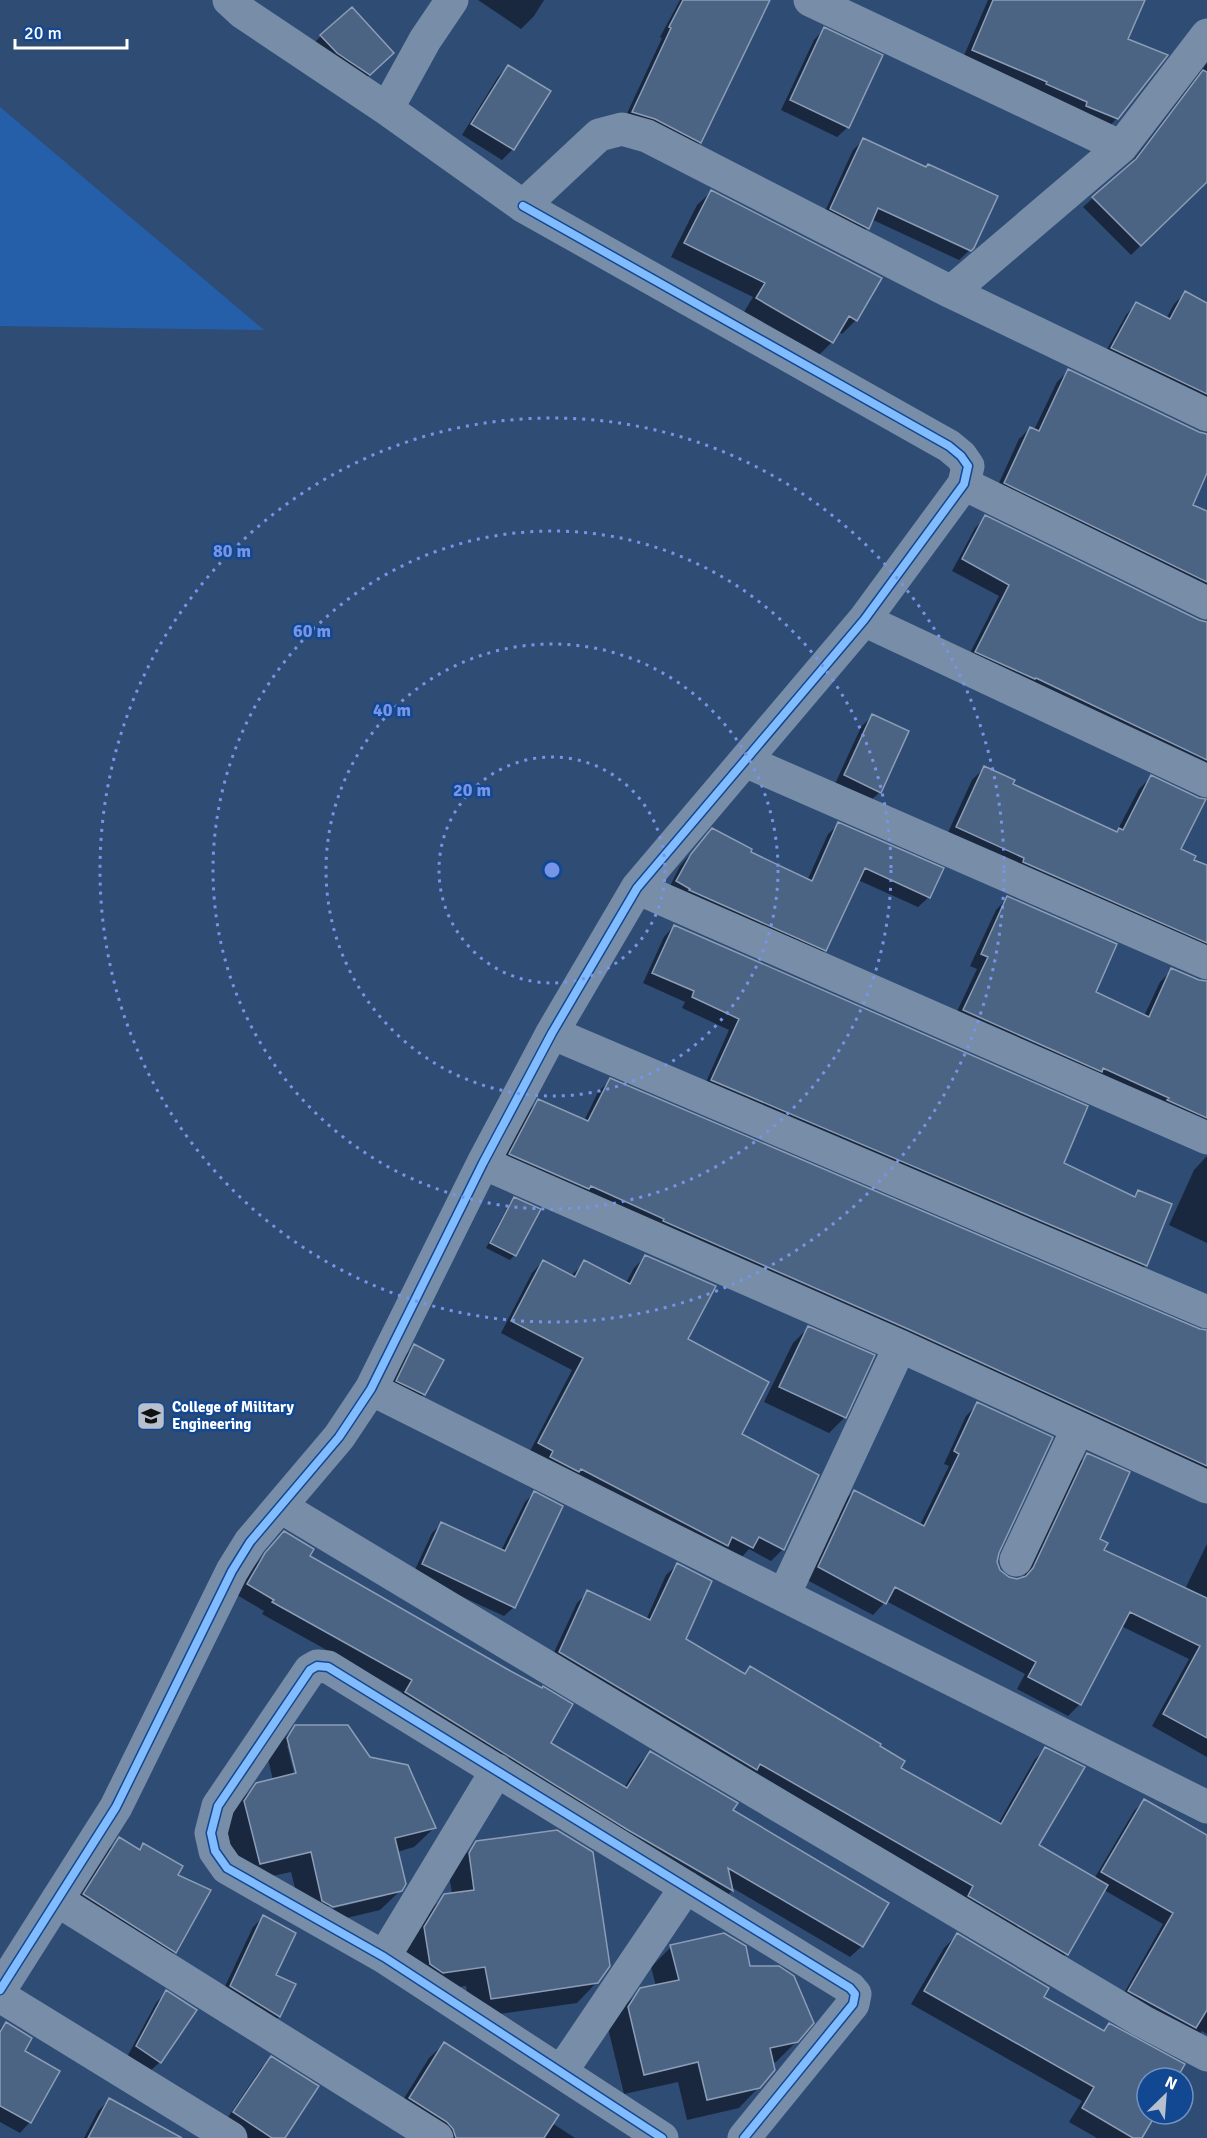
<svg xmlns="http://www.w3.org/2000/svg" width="1207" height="2138" viewBox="0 0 1207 2138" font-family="Signika,sans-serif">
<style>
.green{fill:#255faa}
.shadow{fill:#0007;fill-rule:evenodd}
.building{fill:#4c6484;stroke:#8c9db6;stroke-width:1.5}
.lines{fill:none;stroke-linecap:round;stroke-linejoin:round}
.minor{stroke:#778da8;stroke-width:33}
.cycleway-casing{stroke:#124892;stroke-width:11}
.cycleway{stroke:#80bcff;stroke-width:8}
.ring{fill:none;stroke:#7795e8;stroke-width:3;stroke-dasharray:3 6}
.labels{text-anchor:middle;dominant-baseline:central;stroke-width:5;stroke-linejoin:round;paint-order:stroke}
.poi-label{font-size:15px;font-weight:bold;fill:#fff;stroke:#124892;text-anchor:start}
.centre{fill:#7795e8;stroke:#124892;stroke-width:3}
.ring-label{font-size:18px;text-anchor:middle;font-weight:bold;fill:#7795e8;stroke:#124892;stroke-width:5;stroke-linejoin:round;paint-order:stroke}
</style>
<rect width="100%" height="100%" fill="#2f4c75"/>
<!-- green -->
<path class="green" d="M 0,107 L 264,330 L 0,326 Z"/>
<!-- shadow -->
<path class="shadow" d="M 478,0 L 544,0 L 534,16 L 521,29 Z
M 680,0 L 769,0 L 700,142 L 690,152 L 623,122 L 662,38 L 660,37 Z
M 988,0 L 1143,0 L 1126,39 L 1117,118 L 1107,129 L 962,60 Z
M 824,29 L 848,127 L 837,137 L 781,110 L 814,40 Z
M 321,36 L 381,64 L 359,85 L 311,46 Z
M 1207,63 L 1207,180 L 1131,255 L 1083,207 L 1129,166 Z
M 508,66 L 549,92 L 512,150 L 502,160 L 462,135 L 498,77 Z
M 863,140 L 973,247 L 959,260 L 871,219 L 867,228 L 857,238 L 821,220 L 853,150 Z
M 711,192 L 856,320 L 842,334 L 838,331 L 832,342 L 818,356 L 744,312 L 753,297 L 671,257 L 697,205 Z
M 1185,293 L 1207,304 L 1207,411 L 1101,360 L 1126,315 L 1137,303 L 1166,319 L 1174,304 Z
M 1068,371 L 1198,433 L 1207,435 L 1207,470 L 1191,505 L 1207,512 L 1207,599 L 994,494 L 1019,439 L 1030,428 L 1034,430 L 1057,382 Z
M 986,517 L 1198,621 L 1207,623 L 1207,778 L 965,663 L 999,596 L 952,571 L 975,528 Z
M 872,716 L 880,792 L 869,802 L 834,786 L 861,727 Z
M 984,768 L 1011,785 L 1116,833 L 1139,789 L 1151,777 L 1179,850 L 1192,860 L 1207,867 L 1207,961 L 945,839 L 972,780 Z
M 839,824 L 929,897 L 918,907 L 858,880 L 825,950 L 815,960 L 667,892 L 680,866 L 702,840 L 748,853 L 807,881 L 828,834 Z
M 1007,898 L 1094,993 L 1144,1016 L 1160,982 L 1172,970 L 1199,982 L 1207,983 L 1207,1136 L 952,1022 L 977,969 L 970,966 L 996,910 Z
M 674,926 L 1062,1164 L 1133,1197 L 1138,1192 L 1146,1265 L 1135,1276 L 702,1091 L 729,1030 L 682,1008 L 685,1002 L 643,983 L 664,937 Z
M 610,1080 L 1199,1331 L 1207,1331 L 1207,1485 L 498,1166 L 526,1113 L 538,1101 L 584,1121 L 598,1092 Z
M 1206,1157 L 1207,1157 L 1207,1243 L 1169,1225 L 1194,1170 Z
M 514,1199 L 538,1209 L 514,1256 L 510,1260 L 486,1248 L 509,1204 Z
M 646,1256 L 686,1339 L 740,1435 L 783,1549 L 771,1561 L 749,1549 L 740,1559 L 528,1455 L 572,1370 L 501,1333 L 532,1273 L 543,1261 L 571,1276 L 585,1262 L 626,1283 L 634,1268 Z
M 808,1328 L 873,1356 L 844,1418 L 829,1433 L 764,1402 L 793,1343 Z
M 414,1346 L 424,1394 L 414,1405 L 387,1391 L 404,1357 Z
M 978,1404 L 997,1552 L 996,1562 L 999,1571 L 1008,1579 L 1017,1580 L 1023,1578 L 1076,1466 L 1088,1454 L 1098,1540 L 1102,1551 L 1185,1589 L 1207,1544 L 1207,1757 L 1152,1726 L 1189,1659 L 1121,1626 L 1080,1704 L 1068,1716 L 1017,1689 L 1025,1674 L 886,1601 L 873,1615 L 807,1580 L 842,1503 L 854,1491 L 920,1525 L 949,1466 L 944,1464 L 966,1416 Z
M 534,1493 L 514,1607 L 504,1616 L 413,1574 L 432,1533 L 442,1523 L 501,1551 L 525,1502 Z
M 273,1544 L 308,1557 L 548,1744 L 624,1788 L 639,1764 L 650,1752 L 731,1811 L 862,1946 L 850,1957 L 731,1887 L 732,1891 L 721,1901 L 395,1704 L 402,1692 L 262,1614 L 264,1611 L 237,1595 L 254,1566 Z
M 677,1565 L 684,1640 L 743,1675 L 750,1668 L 878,1747 L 899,1769 L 998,1824 L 1035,1759 L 1046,1749 L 1037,1846 L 1094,1879 L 1134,1811 L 1144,1801 L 1207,1880 L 1207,2034 L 1202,2031 L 1192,2042 L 1119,2002 L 1163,1924 L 1104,1890 L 1066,1954 L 1056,1965 L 549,1663 L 577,1603 L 588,1592 L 646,1620 L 666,1575 Z
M 296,1727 L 369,1759 L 434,1828 L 414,1847 L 397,1852 L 401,1890 L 380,1910 L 313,1926 L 303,1921 L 291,1872 L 240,1883 L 225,1822 L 236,1805 L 257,1784 L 273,1780 L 268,1759 L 275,1747 ZM 287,1745 L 290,1745 L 299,1780 L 296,1781 ZM 384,1893 L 384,1896 L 327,1910 L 326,1907 Z
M 119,1839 L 138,1851 L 144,1845 L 175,1952 L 165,1962 L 74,1905 L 109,1849 Z
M 477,1843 L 597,1982 L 577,2003 L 471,2018 L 466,1986 L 422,1992 L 405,1948 L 424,1916 L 445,1896 L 452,1894 L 449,1874 L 456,1863 Z
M 263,1917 L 274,1976 L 294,1985 L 279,2017 L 268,2027 L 220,1997 L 253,1927 Z
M 957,1935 L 1041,1997 L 1103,2032 L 1109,2025 L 1175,2078 L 1147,2078 L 1147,2114 L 1154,2114 L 1140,2138 L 1097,2138 L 1069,2122 L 1082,2101 L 911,2004 L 944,1948 Z
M 671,1947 L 749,1968 L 797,2041 L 776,2062 L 772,2063 L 759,2087 L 739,2108 L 687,2120 L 678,2082 L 624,2094 L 608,2028 L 620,2010 L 641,1990 L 656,1986 L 651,1967 Z
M 166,1992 L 160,2062 L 149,2072 L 127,2057 L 156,2003 Z
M 6,2023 L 30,2122 L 20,2133 L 0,2122 L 0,2029 Z
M 444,2044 L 552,2123 L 575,2138 L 434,2138 L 395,2113 L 429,2058 Z
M 271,2058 L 284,2138 L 246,2138 L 224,2123 L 261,2068 Z
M 109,2100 L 137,2138 L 84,2138 L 98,2111 Z"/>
<!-- building -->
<path class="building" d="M 683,0 L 770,0 L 701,143 L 655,119 L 632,112 L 671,28 L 669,27 Z
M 993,0 L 1145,0 L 1128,39 L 1168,55 L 1118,119 L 1086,106 L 1087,102 L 1046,84 L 1047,82 L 972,50 Z
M 352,7 L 394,53 L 370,75 L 337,53 L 320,35 Z
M 824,27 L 883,55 L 849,128 L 790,100 Z
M 508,65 L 551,91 L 514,150 L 471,124 Z
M 1203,70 L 1207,72 L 1207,182 L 1141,246 L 1092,197 L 1136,159 Z
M 863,138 L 926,167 L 928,164 L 998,196 L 974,248 L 971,251 L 878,208 L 869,229 L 830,209 Z
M 711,190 L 882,278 L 857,321 L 849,316 L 833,343 L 756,298 L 765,283 L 684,243 Z
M 1185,291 L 1207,303 L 1207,394 L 1111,348 L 1136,302 L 1170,319 Z
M 1068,369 L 1199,432 L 1207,434 L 1207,473 L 1193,505 L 1207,511 L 1207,582 L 1004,483 L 1030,427 L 1039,431 Z
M 985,515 L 1199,620 L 1207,622 L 1207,760 L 1036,678 L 1035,679 L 975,652 L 1009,585 L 962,559 Z
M 872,714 L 909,731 L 881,793 L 844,775 Z
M 984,766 L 1015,780 L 1013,784 L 1117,832 L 1119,828 L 1123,830 L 1151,775 L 1199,798 L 1206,799 L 1181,849 L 1196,856 L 1194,860 L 1207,865 L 1207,943 L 1023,862 L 1024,858 L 956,827 Z
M 838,822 L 944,868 L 930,898 L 865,868 L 826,951 L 689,890 L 690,889 L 676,881 L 691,854 L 712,828 L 752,849 L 751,852 L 812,881 Z
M 1007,896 L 1117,944 L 1096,992 L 1149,1017 L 1171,968 L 1199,980 L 1207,981 L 1207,1118 L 1167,1100 L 1169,1098 L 1103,1068 L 1102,1072 L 963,1010 L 988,957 L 981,954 Z
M 674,925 L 1088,1106 L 1064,1163 L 1135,1197 L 1138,1190 L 1172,1204 L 1147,1266 L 711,1080 L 739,1019 L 692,997 L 694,991 L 652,973 Z
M 610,1078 L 1200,1329 L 1207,1330 L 1207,1466 L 908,1329 L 663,1221 L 664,1219 L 591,1186 L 589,1189 L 509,1154 L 538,1099 L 588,1121 Z
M 514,1197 L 541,1209 L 516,1256 L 490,1243 Z
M 645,1255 L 716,1286 L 688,1339 L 769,1382 L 742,1434 L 819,1475 L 784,1550 L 759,1537 L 753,1548 L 732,1537 L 728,1546 L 581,1469 L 579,1472 L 550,1457 L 553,1451 L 538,1443 L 583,1358 L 511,1321 L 543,1260 L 575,1277 L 584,1260 L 630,1284 Z
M 808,1326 L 875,1355 L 846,1418 L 779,1387 Z
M 414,1344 L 444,1360 L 425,1395 L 396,1381 Z
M 977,1402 L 1053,1437 L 999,1553 L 997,1562 L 1000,1570 L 1009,1577 L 1017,1579 L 1026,1576 L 1033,1568 L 1087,1453 L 1130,1472 L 1100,1539 L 1108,1543 L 1104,1550 L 1207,1598 L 1207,1738 L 1163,1714 L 1200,1646 L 1130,1612 L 1081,1705 L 1028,1677 L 1036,1662 L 895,1587 L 886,1604 L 818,1567 L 854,1490 L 924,1526 L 959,1454 L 954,1451 Z
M 534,1491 L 563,1506 L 515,1608 L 422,1564 L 441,1522 L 505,1551 Z
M 284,1531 L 314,1549 L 310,1556 L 507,1669 L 542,1688 L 543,1686 L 573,1704 L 551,1743 L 627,1788 L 650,1751 L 738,1803 L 733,1810 L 889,1903 L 863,1947 L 728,1868 L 733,1891 L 628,1830 L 405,1692 L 412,1680 L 272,1602 L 274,1600 L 247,1584 L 265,1553 Z
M 677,1563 L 712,1581 L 686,1639 L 745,1674 L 750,1666 L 881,1744 L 880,1746 L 905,1761 L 901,1768 L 1001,1824 L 1045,1747 L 1085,1767 L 1039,1845 L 1108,1885 L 1068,1955 L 968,1896 L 973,1886 L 760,1764 L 757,1770 L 559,1652 L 587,1590 L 650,1620 Z
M 295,1725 L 348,1725 L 370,1757 L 408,1765 L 436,1828 L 395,1838 L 406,1884 L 402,1891 L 333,1907 L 322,1901 L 311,1852 L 260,1864 L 244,1801 L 256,1783 L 296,1773 L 287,1738 Z
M 1144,1799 L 1207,1835 L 1207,2010 L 1196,2028 L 1128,1991 L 1173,1913 L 1101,1872 Z
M 557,1830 L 593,1852 L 610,1966 L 598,1983 L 491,1999 L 485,1967 L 443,1973 L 430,1964 L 424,1927 L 444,1894 L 474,1890 L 469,1853 L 476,1841 Z
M 119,1837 L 140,1850 L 143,1843 L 183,1866 L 178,1875 L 211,1890 L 176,1953 L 83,1894 Z
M 263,1915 L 296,1933 L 276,1975 L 296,1984 L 280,2017 L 230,1986 Z
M 724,1933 L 746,1946 L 750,1966 L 779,1966 L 794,1976 L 814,2023 L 798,2042 L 770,2048 L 775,2070 L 760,2088 L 707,2100 L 698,2062 L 644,2075 L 628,2007 L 640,1988 L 679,1980 L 670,1945 Z
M 957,1933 L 1049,1988 L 1044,1997 L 1104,2031 L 1109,2023 L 1185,2064 L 1177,2078 L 1147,2078 L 1147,2114 L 1156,2114 L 1142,2138 L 1133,2138 L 1082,2108 L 1094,2087 L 924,1991 Z
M 166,1990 L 197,2010 L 161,2063 L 136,2046 Z
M 6,2022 L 32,2038 L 25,2051 L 60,2071 L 31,2123 L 0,2106 L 0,2032 Z
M 444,2042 L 559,2115 L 544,2138 L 456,2138 L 453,2129 L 447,2122 L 409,2098 Z
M 271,2056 L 319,2086 L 285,2138 L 272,2138 L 233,2112 Z
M 109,2098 L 182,2138 L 88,2138 Z"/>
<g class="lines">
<!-- minor -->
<path class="minor" d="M 229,0 L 242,12 L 387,109
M 452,0 L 425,40 L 387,109 L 523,206 L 599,135 L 622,129 L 647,136 L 951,292 L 1207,415
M 810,0 L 1121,147
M 951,292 L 1121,147 L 1207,35
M 964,484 L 1207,603
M 864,620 L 1207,781
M 745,761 L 1207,963
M 637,888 L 1207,1138
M 552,1033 L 1207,1312
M 483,1163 L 900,1346 L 1207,1487
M 371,1389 L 1207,1807
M 281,1507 L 682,1748 L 1142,2021 L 1207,2055
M 1016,1560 L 1078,1428
M 784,1595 L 900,1346
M 57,1900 L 437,2138
M 384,1957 L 497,1770
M 0,1990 L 116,1807 L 232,1571 L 250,1542 L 339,1437 L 371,1389 L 483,1163 L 552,1033 L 637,888 L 864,620 L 964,484 L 968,466 L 961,456 L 949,446 L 523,206
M 0,1996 L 231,2138
M 561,2072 L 686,1887
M 662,2138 L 384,1957 L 227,1868 L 215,1851 L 211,1833 L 218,1806 L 310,1670 L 317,1666 L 328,1667 L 850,1988 L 855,1994 L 853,2004 L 744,2138"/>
<!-- cycleway casing -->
<g class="cycleway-casing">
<path id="cycleway" d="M 0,1990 L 116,1807 L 232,1571 L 250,1542 L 339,1437 L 371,1389 L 483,1163 L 552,1033 L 637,888 L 864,620 L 964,484 L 968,466 L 961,456 L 949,446 L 523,206
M 662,2138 L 384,1957 L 227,1868 L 215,1851 L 211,1833 L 218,1806 L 310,1670 L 317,1666 L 328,1667 L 850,1988 L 855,1994 L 853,2004 L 744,2138"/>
</g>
<!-- cycleway -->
<use href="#cycleway" class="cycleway"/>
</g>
<!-- distance rings -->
<g class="ring">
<circle cx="552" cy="870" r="113"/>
<circle cx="552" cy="870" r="226"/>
<circle cx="552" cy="870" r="339"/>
<circle cx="552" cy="870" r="452"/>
</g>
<!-- icons -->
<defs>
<g id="university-square" transform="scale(1.5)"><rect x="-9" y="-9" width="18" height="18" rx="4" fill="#b6c0cf" stroke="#124892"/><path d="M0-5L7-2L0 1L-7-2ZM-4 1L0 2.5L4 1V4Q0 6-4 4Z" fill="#111"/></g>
</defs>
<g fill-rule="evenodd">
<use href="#university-square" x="151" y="1416"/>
</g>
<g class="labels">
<!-- poi labels -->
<g class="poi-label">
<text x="172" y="1407">College of Military<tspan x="172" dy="17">Engineering</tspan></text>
</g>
</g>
<circle cx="552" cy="870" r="9" class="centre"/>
<g class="ring-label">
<text x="232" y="557">80 m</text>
<text x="312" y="637">60 m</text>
<text x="392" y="716">40 m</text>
<text x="472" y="796">20 m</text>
</g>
<!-- north arrow -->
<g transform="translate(1165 2096) rotate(25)"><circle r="28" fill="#124892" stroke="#7191be" stroke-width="1.5"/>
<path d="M0-4.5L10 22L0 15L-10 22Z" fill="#b6c0cf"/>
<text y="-9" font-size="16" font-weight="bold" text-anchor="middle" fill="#ffffff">N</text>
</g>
<!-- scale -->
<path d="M15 39v9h112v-9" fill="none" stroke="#ffffff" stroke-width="3"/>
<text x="24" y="39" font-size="18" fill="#ffffff" stroke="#124892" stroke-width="4.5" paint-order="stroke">20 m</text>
</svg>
